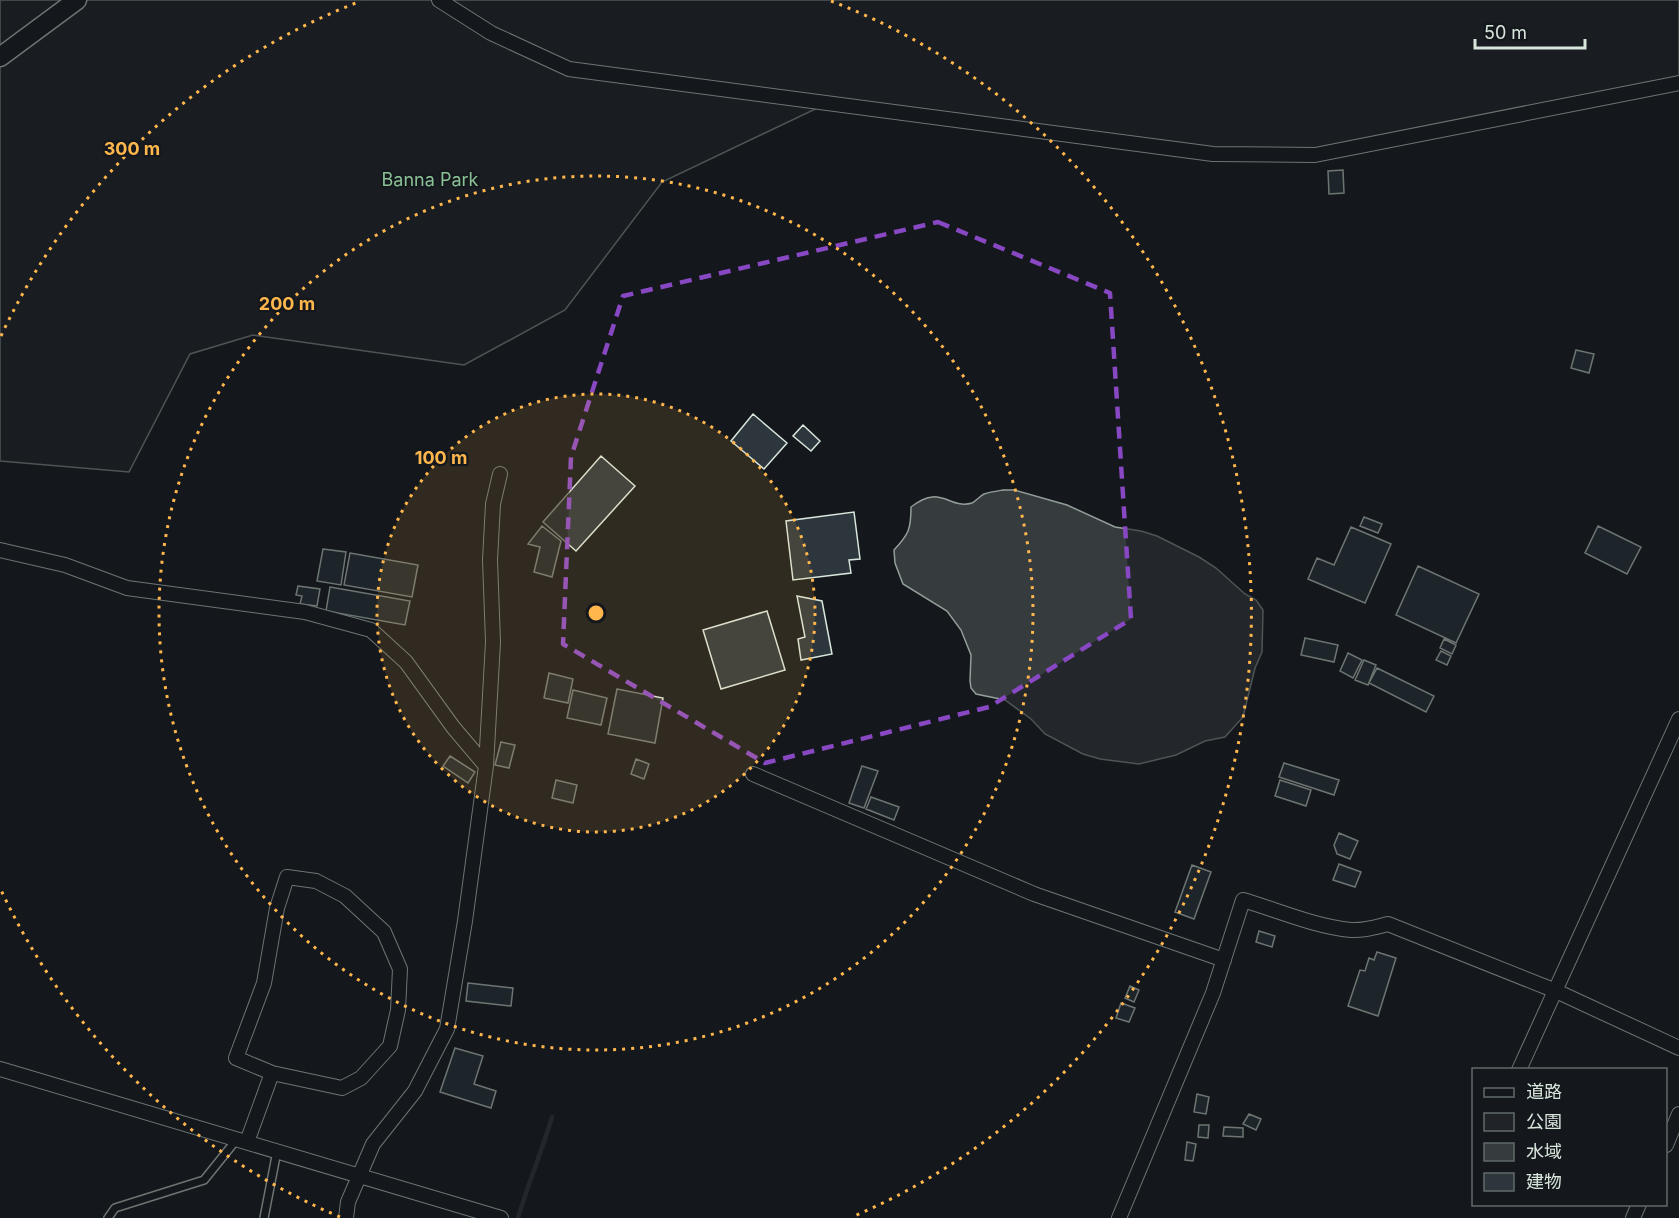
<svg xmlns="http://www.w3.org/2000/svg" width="1679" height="1218" viewBox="0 0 1679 1218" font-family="Inter,'Noto Sans JP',sans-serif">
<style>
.green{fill:#202428;stroke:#939e99;stroke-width:1.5}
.water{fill:#363b3e;stroke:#939e99;stroke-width:1.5}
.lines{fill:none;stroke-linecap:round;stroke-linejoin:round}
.stream{stroke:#363b3e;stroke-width:4.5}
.building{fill:#2c363c;stroke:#d8e6dc;stroke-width:1.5}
.lane-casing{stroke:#d8e6dc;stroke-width:10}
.street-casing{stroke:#d8e6dc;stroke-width:16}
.secondary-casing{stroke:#d8e6dc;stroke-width:21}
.lane{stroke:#14181c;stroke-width:7}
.street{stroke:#14181c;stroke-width:14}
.secondary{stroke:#14181c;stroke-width:18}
.marked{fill:none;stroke:#8948c3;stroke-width:4.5;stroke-dasharray:12 8;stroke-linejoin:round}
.ring{fill:none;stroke:#ffb74d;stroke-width:3;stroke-dasharray:3 6}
.labels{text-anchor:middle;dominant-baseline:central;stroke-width:4.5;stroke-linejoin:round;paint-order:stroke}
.park-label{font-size:18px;fill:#8ac095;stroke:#14181c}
.centre{fill:#ffb74d;stroke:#14181c;stroke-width:3}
.ring-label{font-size:18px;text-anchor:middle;font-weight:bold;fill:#ffb74d;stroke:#14181c;stroke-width:4.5;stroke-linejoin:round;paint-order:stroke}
</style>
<rect width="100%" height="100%" fill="#14181c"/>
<!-- green -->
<path class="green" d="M 0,0 L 1679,0 L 1679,83 L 1315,155 L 1213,154 L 830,102 L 662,182 L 565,310 L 464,365 L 253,335 L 190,354 L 129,472 L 0,461 Z"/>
<!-- water -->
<path class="water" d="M 1003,490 L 1014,490 L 1067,505 L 1115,527 L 1141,531 L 1157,536 L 1199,557 L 1216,568 L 1245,594 L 1256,600 L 1263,610 L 1262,652 L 1255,668 L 1243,717 L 1225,737 L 1205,741 L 1176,755 L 1139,764 L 1100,759 L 1083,754 L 1045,734 L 1031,719 L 1005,700 L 976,694 L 971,688 L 970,681 L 971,655 L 961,630 L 947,611 L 903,584 L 895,563 L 894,550 C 909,534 911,529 911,507 C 941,483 949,510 972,503 C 976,501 980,496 984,494 C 990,492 997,491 1003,490 Z"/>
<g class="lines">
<!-- stream -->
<path class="stream" d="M 518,1218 C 528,1184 542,1151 552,1117"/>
</g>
<!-- building -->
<path class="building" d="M 1343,170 L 1344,193 L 1329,194 L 1328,171 Z
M 1576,350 L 1594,354 L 1589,373 L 1571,368 Z
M 753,414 L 787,443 L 764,469 L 731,441 Z
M 803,425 L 820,441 L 811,451 L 793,436 Z
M 601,456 L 635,486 L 576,551 L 543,522 Z
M 854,512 L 860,559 L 849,560 L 851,573 L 793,580 L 786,521 Z
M 1364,517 L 1382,524 L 1378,533 L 1360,526 Z
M 542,526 L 561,541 L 552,577 L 534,572 L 540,547 L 528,544 Z
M 1598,526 L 1641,547 L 1627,574 L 1585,553 Z
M 1351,527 L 1391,544 L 1365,603 L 1308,579 L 1317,558 L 1334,565 Z
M 323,549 L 346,552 L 341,585 L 317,581 Z
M 350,553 L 418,565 L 412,597 L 344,585 Z
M 1418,566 L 1479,594 L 1456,643 L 1396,615 Z
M 298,586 L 320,589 L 317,606 L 300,604 L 302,596 L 296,595 Z
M 330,587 L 410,601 L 405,625 L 326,611 Z
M 797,596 L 822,601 L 832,654 L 801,660 L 798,639 L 805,637 Z
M 767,611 L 785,670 L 721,689 L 703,630 Z
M 1305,638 L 1338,645 L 1334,662 L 1301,655 Z
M 1444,639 L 1456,645 L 1452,654 L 1440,648 Z
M 1441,651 L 1451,656 L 1447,665 L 1436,660 Z
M 1348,653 L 1362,660 L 1353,678 L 1340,671 Z
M 1364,660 L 1376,665 L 1368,685 L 1355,680 Z
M 1377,668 L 1434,696 L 1426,712 L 1369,683 Z
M 549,673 L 573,679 L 568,703 L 544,698 Z
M 617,689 L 663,698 L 655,743 L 608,734 Z
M 573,690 L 607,698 L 601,725 L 567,718 Z
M 501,742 L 515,745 L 509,768 L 495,765 Z
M 450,756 L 475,772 L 468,783 L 443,766 Z
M 636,759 L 649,764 L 644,779 L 631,774 Z
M 1284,763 L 1339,780 L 1334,795 L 1279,777 Z
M 862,766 L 878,771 L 864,808 L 849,803 Z
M 556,780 L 577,785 L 573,803 L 552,798 Z
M 1280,780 L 1311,790 L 1306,806 L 1275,796 Z
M 871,797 L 899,807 L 894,820 L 866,809 Z
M 1339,833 L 1358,841 L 1350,859 L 1337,854 L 1334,845 Z
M 1339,864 L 1361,872 L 1355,887 L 1333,880 Z
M 1192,865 L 1211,872 L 1194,919 L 1175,912 Z
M 1259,931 L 1275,936 L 1272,947 L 1256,942 Z
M 1377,952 L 1396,958 L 1378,1016 L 1348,1006 L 1360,970 L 1365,971 L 1369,958 L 1374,960 Z
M 468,983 L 513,988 L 511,1006 L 466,1001 Z
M 1130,986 L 1139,990 L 1134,1002 L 1125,998 Z
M 1121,1003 L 1135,1008 L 1129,1022 L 1116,1018 Z
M 455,1048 L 483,1056 L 474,1084 L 496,1091 L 491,1108 L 440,1092 Z
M 1197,1094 L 1209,1097 L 1206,1114 L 1194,1112 Z
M 1249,1114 L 1261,1119 L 1256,1130 L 1243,1124 Z
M 1199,1125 L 1209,1125 L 1208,1138 L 1198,1137 Z
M 1224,1127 L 1243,1128 L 1243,1137 L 1223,1136 Z
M 1187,1142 L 1196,1144 L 1193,1161 L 1185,1160 Z"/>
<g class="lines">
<!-- lane casing -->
<g class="lane-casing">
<path id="lane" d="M 108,1218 L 115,1208 L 204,1180 L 237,1139
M 264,1218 L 277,1151"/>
</g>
<!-- street casing -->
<g class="street-casing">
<path id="street" d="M 439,0 L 491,33 L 569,69 L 1213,154 L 1315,155 L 1679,83
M 0,550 L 65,565 L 127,588 L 305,612 L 371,630 L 406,662 L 453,727 L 486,766
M 753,774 L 1034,894 L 1224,960
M 287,877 L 316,881 L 345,896 L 384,932 L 400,969 L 398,1010 L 390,1046 L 361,1078 L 342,1088 L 272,1073 L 236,1058 L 264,983 L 277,908 Z
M 0,1069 L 501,1218
M 1519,1070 L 1679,719
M 247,1142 L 272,1073
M 1666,1145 L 1679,1114
M 346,1218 L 348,1202 L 373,1144 L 415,1091 L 447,1029 L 465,921 L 486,766 L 493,642 L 490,560 L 493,504 L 500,474
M 1119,1218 L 1213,993 L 1243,900 C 1277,910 1316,927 1351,930 C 1364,931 1376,927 1388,924 L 1556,991 L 1679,1048
M 1633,1218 L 1639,1204"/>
</g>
<!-- secondary casing -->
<g class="secondary-casing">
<path id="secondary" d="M 0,57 L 77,0"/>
</g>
<!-- lane -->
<use href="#lane" class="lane"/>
<!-- street -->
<use href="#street" class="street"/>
<!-- secondary -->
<use href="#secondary" class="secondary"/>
</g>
<!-- marked area -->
<path d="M0 0H1679V1218H0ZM 938,222 L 1110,293 L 1131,619 L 989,707 L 765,763 L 563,644 L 571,457 L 623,296 Z" fill="#14181c" fill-opacity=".55" fill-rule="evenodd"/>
<path class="marked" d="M 938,222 L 1110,293 L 1131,619 L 989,707 L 765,763 L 563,644 L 571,457 L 623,296 Z"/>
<!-- distance rings -->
<circle cx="596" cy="613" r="219" fill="#ffb74d" fill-opacity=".12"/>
<g class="ring">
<circle cx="596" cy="613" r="219"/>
<circle cx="596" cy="613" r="437"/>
<path d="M340 1217A656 656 0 0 1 1 890M1 336A656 656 0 0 1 361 1M831 1A656 656 0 0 1 852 1217"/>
</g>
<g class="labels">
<!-- park labels -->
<g class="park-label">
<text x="430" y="179">Banna Park</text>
</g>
</g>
<circle cx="596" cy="613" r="9" class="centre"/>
<g class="ring-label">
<text x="132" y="155">300 m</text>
<text x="287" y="310">200 m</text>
<text x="441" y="464">100 m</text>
</g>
<!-- legend -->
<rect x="1472" y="1068" width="195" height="138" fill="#14181c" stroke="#626a69" stroke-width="1.5"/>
<rect x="1484" y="1088" width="30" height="9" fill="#14181c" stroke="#626a69" stroke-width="1.5"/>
<text x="1526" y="1098" font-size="18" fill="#d8e6dc">道路</text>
<rect x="1484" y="1113" width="30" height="18" fill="#202428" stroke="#626a69" stroke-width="1.5"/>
<text x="1526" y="1128" font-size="18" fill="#d8e6dc">公園</text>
<rect x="1484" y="1143" width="30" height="18" fill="#363b3e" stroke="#626a69" stroke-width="1.5"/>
<text x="1526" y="1158" font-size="18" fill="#d8e6dc">水域</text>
<rect x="1484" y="1173" width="30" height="18" fill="#2c363c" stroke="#626a69" stroke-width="1.5"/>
<text x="1526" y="1188" font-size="18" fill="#d8e6dc">建物</text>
<!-- scale -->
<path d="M1475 39v9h110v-9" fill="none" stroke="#d8e6dc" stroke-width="3"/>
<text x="1484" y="39" font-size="18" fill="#d8e6dc" stroke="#14181c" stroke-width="4.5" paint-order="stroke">50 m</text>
</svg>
